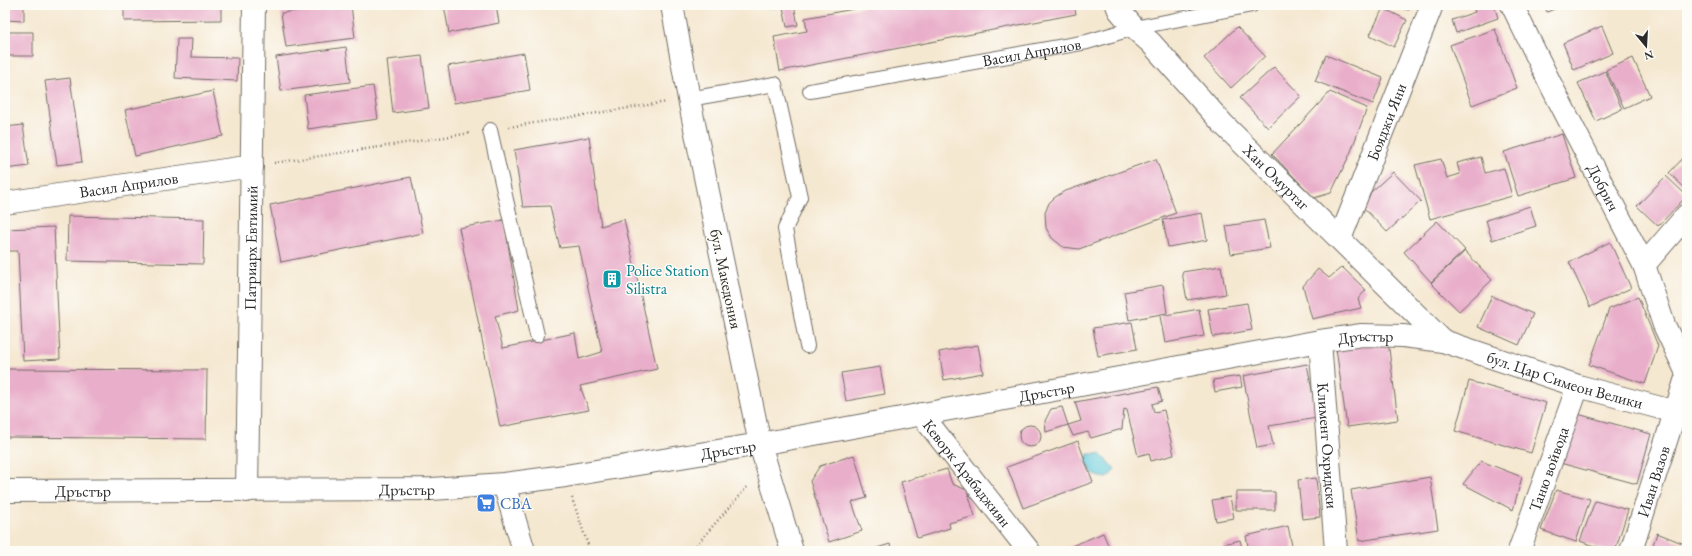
<svg xmlns="http://www.w3.org/2000/svg" width="1692" height="556" viewBox="0 0 1692 556" font-family="'EB Garamond',serif">
<style>
.water{fill:#60c9dc;stroke:#467a84}
.building{fill:#e9afca}
.lines{fill:none;stroke-linecap:round;stroke-linejoin:round}
.service-casing{stroke:#726d65;stroke-width:16}
.minor-casing{stroke:#726d65;stroke-width:24}
.tertiary-casing{stroke:#726d65;stroke-width:24}
.path{stroke:#726d65;stroke-width:2.5;stroke-dasharray:1 3;stroke-linecap:butt}
.service{stroke:#fff;stroke-width:14}
.minor{stroke:#fff;stroke-width:22}
.tertiary{stroke:#fff;stroke-width:22}
.labels{text-anchor:middle;dominant-baseline:central;stroke-width:3;stroke-linejoin:round;paint-order:stroke}
.street-label{font-size:16px;fill:#2b2b2b;stroke:#fdfcf7}
.culture-label{font-size:16px;fill:#0d838f;stroke:#fdfcf7;text-anchor:start}
.shop-label{font-size:16px;fill:#366cbe;stroke:#fdfcf7;text-anchor:start}
</style>
<rect width="100%" height="100%" fill="#fdfcf7"/>
<filter id="ink" filterUnits="userSpaceOnUse"><feTurbulence type="fractalNoise" baseFrequency=".025" numOctaves="2"/><feDisplacementMap in="SourceGraphic" scale="8" xChannelSelector="R" yChannelSelector="G"/><feConvolveMatrix kernelMatrix="1 2 1 2 8 2 1 2 1" color-interpolation-filters="sRGB"/></filter>
<filter id="wash" filterUnits="userSpaceOnUse"><feTurbulence type="fractalNoise" baseFrequency=".012" numOctaves="4" result="noise"/><feDisplacementMap in="SourceGraphic" scale="16" xChannelSelector="R" yChannelSelector="G"/><feGaussianBlur stdDeviation="0.9" result="paint"/><feColorMatrix in="noise" values="0 0 0 0 0 0 0 0 0 0 0 0 0 0 0 0 0 1.4 0 .05"/><feComposite in="paint" operator="in"/></filter>
<g filter="url(#wash)">
<rect width="100%" height="100%" fill="#f5e8d1"/>
<!-- water -->
<path class="water" d="M 1088,454 L 1100,454 L 1115,469 L 1108,478 C 1093,477 1091,473 1086,460 Z"/>
<g id="blocks">
<!-- building -->
<path class="building" d="M 5,5 L 24,5 L 24,21 L 5,20 Z
M 124,5 L 221,5 L 221,20 L 124,21 Z
M 342,5 L 351,5 L 355,38 L 286,47 L 281,13 Z
M 444,5 L 496,5 L 499,23 L 449,33 Z
M 772,5 L 794,5 L 798,25 L 787,27 L 783,7 L 773,9 Z
M 875,5 L 1074,5 L 1076,14 L 780,71 L 774,37 L 807,31 L 805,18 Z
M 1387,5 L 1410,5 L 1409,10 Z
M 1472,5 L 1494,5 L 1498,18 L 1456,33 L 1452,20 L 1475,12 Z
M 1544,5 L 1564,5 L 1547,12 Z
M 1383,8 L 1407,20 L 1394,47 L 1370,35 Z
M 1602,26 L 1613,53 L 1574,70 L 1563,43 Z
M 1237,27 L 1265,56 L 1231,88 L 1204,58 Z
M 1495,29 L 1517,88 L 1472,105 L 1450,45 Z
M 5,32 L 33,32 L 33,56 L 5,56 Z
M 177,39 L 192,39 L 191,57 L 238,58 L 237,81 L 175,78 Z
M 346,47 L 350,82 L 281,91 L 276,57 Z
M 524,53 L 530,90 L 454,103 L 448,66 Z
M 1326,55 L 1383,78 L 1373,104 L 1315,81 Z
M 422,56 L 429,108 L 393,113 L 387,60 Z
M 1633,58 L 1650,96 L 1624,108 L 1606,70 Z
M 1274,67 L 1301,96 L 1268,128 L 1240,98 Z
M 1605,71 L 1622,109 L 1596,121 L 1578,83 Z
M 70,78 L 82,162 L 57,165 L 45,81 Z
M 373,86 L 378,119 L 308,129 L 304,95 Z
M 213,91 L 223,136 L 135,156 L 125,110 Z
M 1330,92 L 1367,108 L 1350,154 L 1331,193 L 1314,198 L 1272,154 Z
M 23,125 L 29,166 L 5,169 L 5,127 Z
M 1562,134 L 1576,178 L 1518,196 L 1504,152 Z
M 589,137 L 601,226 L 624,219 L 657,369 L 580,386 L 589,410 L 500,427 L 459,228 L 504,220 L 519,310 L 495,316 L 503,348 L 575,333 L 579,359 L 602,352 L 579,246 L 560,248 L 550,206 L 523,207 L 514,150 Z
M 1687,154 L 1687,190 L 1669,173 Z
M 1481,157 L 1485,173 L 1504,168 L 1512,196 L 1430,219 L 1415,165 L 1441,159 L 1447,178 L 1460,174 L 1457,163 Z
M 1156,159 L 1176,213 L 1079,249 L 1063,247 L 1052,238 L 1046,228 L 1045,213 L 1049,203 L 1054,198 L 1063,192 Z
M 1393,172 L 1421,201 L 1387,232 L 1359,203 Z
M 1666,176 L 1687,196 L 1658,226 L 1637,206 Z
M 411,177 L 423,233 L 281,262 L 270,205 Z
M 1530,206 L 1536,226 L 1492,240 L 1486,220 Z
M 1202,213 L 1207,240 L 1168,247 L 1163,220 Z
M 68,216 L 204,219 L 203,264 L 67,261 Z
M 1264,220 L 1270,248 L 1231,254 L 1226,226 Z
M 1437,221 L 1465,250 L 1431,282 L 1404,252 Z
M 54,227 L 60,359 L 23,361 L 18,251 L 5,251 L 5,229 Z
M 1610,242 L 1631,288 L 1590,307 L 1569,262 Z
M 1465,251 L 1492,280 L 1459,311 L 1431,283 Z
M 1221,266 L 1226,294 L 1187,300 L 1182,272 Z
M 1342,267 L 1366,290 L 1358,299 L 1361,308 L 1312,319 L 1303,286 L 1318,269 L 1329,278 Z
M 1163,285 L 1167,313 L 1129,320 L 1124,292 Z
M 1492,296 L 1533,314 L 1519,345 L 1478,327 Z
M 1638,297 L 1658,346 L 1645,384 L 1589,365 L 1609,309 Z
M 1247,303 L 1252,330 L 1213,337 L 1208,309 Z
M 1199,309 L 1204,336 L 1165,343 L 1160,316 Z
M 1132,322 L 1137,349 L 1098,356 L 1093,328 Z
M 1388,341 L 1398,420 L 1347,427 L 1336,348 Z
M 978,345 L 983,373 L 944,380 L 939,352 Z
M 1307,364 L 1317,418 L 1269,426 L 1273,445 L 1257,448 L 1243,376 Z
M 880,367 L 885,394 L 846,401 L 841,373 Z
M 5,369 L 207,370 L 206,439 L 5,437 Z
M 1240,376 L 1242,387 L 1215,392 L 1213,380 Z
M 1469,381 L 1546,403 L 1531,453 L 1455,431 Z
M 1158,387 L 1162,401 L 1152,404 L 1154,412 L 1164,410 L 1174,455 L 1151,461 L 1149,453 L 1138,456 L 1127,410 L 1124,409 L 1122,429 L 1091,438 L 1088,432 L 1073,436 L 1068,425 L 1046,432 L 1045,421 L 1051,409 L 1062,407 L 1068,425 L 1081,421 L 1075,402 Z
M 1574,413 L 1651,434 L 1637,484 L 1560,463 Z
M1019 436a11 11 0 1 1 22 0a11 11 0 1 1-22 0Z
M 1078,441 L 1093,482 L 1023,508 L 1007,467 Z
M 854,455 L 867,498 L 852,502 L 862,531 L 829,542 L 810,481 L 820,466 Z
M 1481,461 L 1522,477 L 1513,510 L 1463,484 Z
M 947,469 L 952,484 L 967,490 L 975,516 L 949,523 L 950,528 L 917,538 L 901,482 Z
M 1430,477 L 1438,529 L 1359,541 L 1351,490 Z
M 1316,478 L 1320,517 L 1302,519 L 1298,480 Z
M 1556,490 L 1590,499 L 1576,542 L 1541,530 Z
M 1236,492 L 1275,492 L 1275,510 L 1236,510 Z
M 1230,497 L 1234,518 L 1216,521 L 1212,500 Z
M 1595,501 L 1628,510 L 1615,551 L 1608,551 L 1580,541 Z
M 1288,526 L 1293,551 L 1249,551 L 1246,536 Z
M 1103,533 L 1110,549 L 1106,551 L 1068,551 L 1067,548 Z
M 1657,533 L 1687,545 L 1687,551 L 1651,551 Z
M 1240,540 L 1243,551 L 1224,551 L 1223,544 Z
M 890,544 L 892,551 L 867,551 Z
M 1527,546 L 1545,551 L 1525,551 Z"/>
</g>
</g>
<g filter="url(#ink)">
<use href="#blocks" fill-opacity="0" stroke="#726d65" stroke-width="1"/>
<g class="lines">
<!-- service casing -->
<g class="service-casing">
<g id="service">
<path id="s1" d="M 810,91 L 1087,42 L 1134,28 L 1252,5"/>
<path d="M 689,99 L 775,84 L 800,197 L 785,229 L 807,346"/>
<path d="M 490,130 L 537,335"/>
</g>
</g>
<!-- minor casing -->
<g class="minor-casing">
<g id="minor">
<path id="s2" d="M 1117,5 L 1119,10 L 1134,28 L 1151,43 L 1223,124 L 1443,341"/>
<path id="s3" d="M 1512,5 L 1552,87 L 1644,265 L 1664,325 L 1687,373"/>
<path id="s4" d="M 5,203 L 252,166"/>
<path id="s5" d="M 1340,239 L 1432,5"/>
<path d="M 1644,265 L 1687,215"/>
<path id="s6" d="M 1320,341 L 1336,551"/>
<path id="s7" d="M 921,414 L 1029,551"/>
<path d="M 504,484 L 524,551"/>
<path id="s8" d="M 247,491 L 254,5"/>
<path id="s9" d="M 792,551 L 760,444 L 1320,341 L 1362,335 L 1403,336 L 1443,341 L 1578,386 L 1687,415"/>
<path id="s10" d="M 1519,551 L 1578,386"/>
<path id="s11" d="M 1631,551 L 1687,375"/>
</g>
</g>
<!-- tertiary casing -->
<g class="tertiary-casing">
<g id="tertiary">
<path id="s12" d="M 5,491 L 432,489 L 504,484 L 565,476 L 760,444 L 689,99 L 672,5"/>
</g>
</g>
<!-- path -->
<path class="path" d="M 509,127 L 667,102
M 274,163 L 471,133
M 572,498 L 590,551
M 691,551 L 748,486"/>
<!-- service -->
<use href="#service" class="service"/>
<!-- minor -->
<use href="#minor" class="minor"/>
<!-- tertiary -->
<use href="#tertiary" class="tertiary"/>
</g>
</g>
<!-- icons -->
<defs>
<g id="building-square" transform="scale(1)"><rect x="-9" y="-9" width="18" height="18" rx="4" fill="#0f9aa8" stroke="#fdfcf7"/><path d="M-4-6H4V6H1V3H-1V6H-4ZM-2.5-4.3h1.7v1.8h-1.7ZM.8-4.3h1.7v1.8H.8ZM-2.5-1h1.7V.8h-1.7ZM.8-1h1.7V.8H.8Z" fill="#fff"/></g>
<g id="supermarket-square" transform="scale(1)"><rect x="-9" y="-9" width="18" height="18" rx="4" fill="#3f7fe0" stroke="#fdfcf7"/><path d="M-6-5.5h2.5l.6 2H6L4.5 2H-2.5L-4.4-4H-6ZM-1.5 3.2a1.3 1.3 0 1 0 .1 0ZM3 3.2a1.3 1.3 0 1 0 .1 0Z" fill="#fff"/></g>
</defs>
<g fill-rule="evenodd">
<use href="#building-square" x="612" y="279"/>
<use href="#supermarket-square" x="486" y="503"/>
</g>
<g class="labels">
<!-- street labels -->
<g class="street-label">
<text stroke="none"><textPath href="#s1" startOffset="225">Васил Априлов</textPath></text>
<text stroke="none"><textPath href="#s5" startOffset="126">Бояджи Яни</textPath></text>
<text stroke="none"><textPath href="#s2" startOffset="235">Хан Омуртаг</textPath></text>
<text stroke="none"><textPath href="#s4" startOffset="125">Васил Априлов</textPath></text>
<text stroke="none"><textPath href="#s3" startOffset="204">Добрич</textPath></text>
<text stroke="none"><textPath href="#s8" startOffset="243">Патриарх Евтимий</textPath></text>
<text transform="translate(726 279) rotate(78)">бул. Македония</text>
<text stroke="none"><textPath href="#s9" startOffset="727">Дръстър</textPath></text>
<text stroke="none"><textPath href="#s9" startOffset="933">бул. Цар Симеон Велики</textPath></text>
<text stroke="none"><textPath href="#s9" startOffset="403">Дръстър</textPath></text>
<text stroke="none"><textPath href="#s6" startOffset="105">Климент Охридски</textPath></text>
<text stroke="none"><textPath href="#s12" startOffset="726">Дръстър</textPath></text>
<text stroke="none"><textPath href="#s10" startOffset="87">Таню войвода</textPath></text>
<text stroke="none"><textPath href="#s7" startOffset="75">Кеворк Арабаджиян</textPath></text>
<text stroke="none"><textPath href="#s11" startOffset="73">Иван Вазов</textPath></text>
<text stroke="none"><textPath href="#s12" startOffset="402">Дръстър</textPath></text>
<text stroke="none"><textPath href="#s12" startOffset="78">Дръстър</textPath></text>
</g>
<!-- culture labels -->
<g class="culture-label">
<text x="626" y="270">Police Station<tspan x="626" dy="18">Silistra</tspan></text>
</g>
<!-- shop labels -->
<g class="shop-label">
<text x="500" y="503">CBA</text>
</g>
</g>
<!-- margin -->
<rect width="1692" height="556" fill="none" stroke="#fdfcf7" stroke-width="20"/>
<!-- north arrow -->
<g transform="translate(1646 46) rotate(162)" stroke="#fdfcf7" stroke-width="3" paint-order="stroke">
<path d="M0-3L7 15L0 10L-7 15Z" fill="#2b2b2b"/>
<text y="-6" font-size="11" font-weight="bold" text-anchor="middle" fill="#2b2b2b">N</text>
</g>
</svg>
